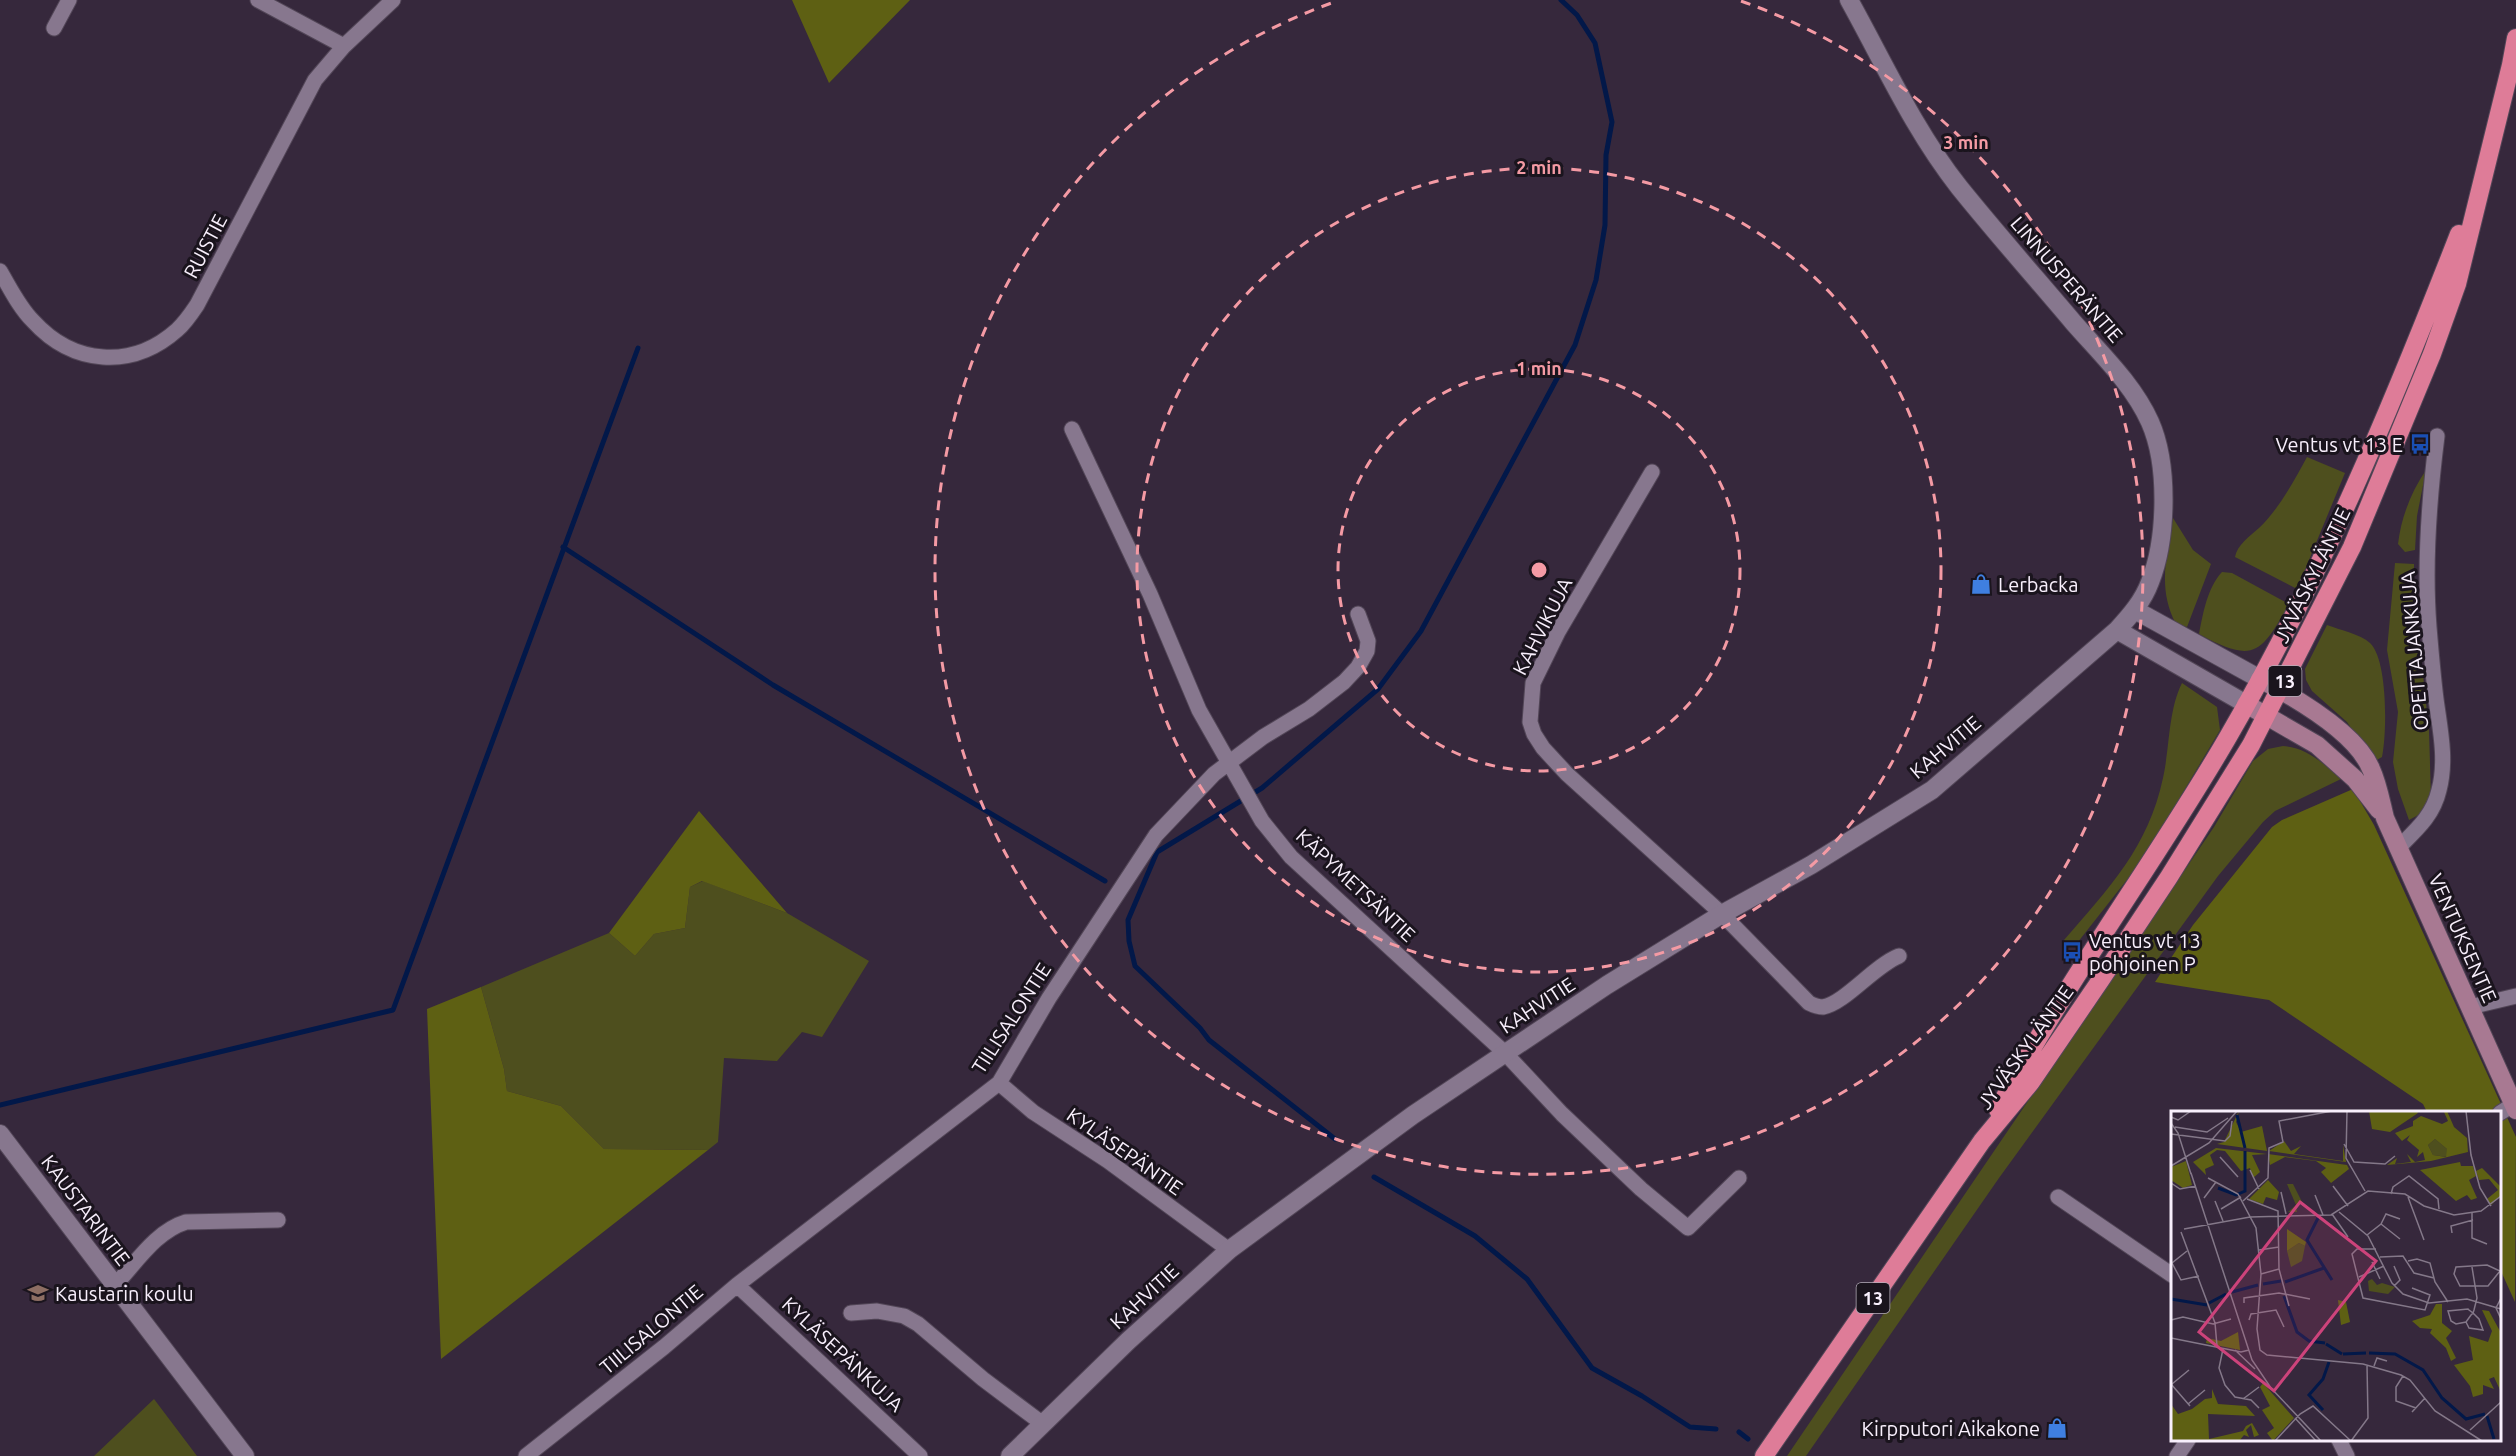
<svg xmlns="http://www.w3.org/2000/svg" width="2516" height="1456" viewBox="0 0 2516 1456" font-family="Ubuntu,sans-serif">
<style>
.green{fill:#4e4f1e}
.forest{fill:#5e6013}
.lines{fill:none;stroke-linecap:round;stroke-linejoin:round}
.stream{stroke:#021849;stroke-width:5}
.minor-casing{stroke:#524657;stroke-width:17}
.tertiary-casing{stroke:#524657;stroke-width:20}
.secondary-casing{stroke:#524657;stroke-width:20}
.trunk-casing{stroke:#524657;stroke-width:20}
.minor{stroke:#87778e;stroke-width:15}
.tertiary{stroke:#87778e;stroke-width:18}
.secondary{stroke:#a87992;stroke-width:18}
.trunk{stroke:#de7c98;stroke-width:18}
.ring{fill:none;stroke:#f49aa4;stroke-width:3;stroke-dasharray:10 8}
.labels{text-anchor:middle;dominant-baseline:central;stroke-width:6;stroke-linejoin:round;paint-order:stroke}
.shield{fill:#1a141d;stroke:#b5adb9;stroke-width:1.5}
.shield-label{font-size:18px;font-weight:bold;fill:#f8effc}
.street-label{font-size:20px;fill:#f8effc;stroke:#1a141d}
.poi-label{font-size:20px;fill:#f8effc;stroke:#1a141d;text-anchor:start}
.inset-river{fill:none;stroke:#021849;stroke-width:3}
.inset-road{fill:none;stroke:#847889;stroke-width:1.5}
.view{fill:#cd437b;fill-opacity:0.15;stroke:#cd437b;stroke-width:3}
.inset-edge{fill:none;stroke:#f8effc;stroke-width:3}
.centre{fill:#f49aa4;stroke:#1a141d;stroke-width:3}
.ring-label{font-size:18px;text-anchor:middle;font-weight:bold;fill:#f49aa4;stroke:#1a141d;stroke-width:6;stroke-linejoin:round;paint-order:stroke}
</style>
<rect width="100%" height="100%" fill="#36283c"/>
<!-- green -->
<path class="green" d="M 2307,457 L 2345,473 L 2297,589 L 2235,557 C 2237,545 2250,536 2259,528 C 2279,509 2294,481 2307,457 Z
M 2426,470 L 2417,516 L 2415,550 L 2405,552 L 2398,544 C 2401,518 2411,492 2426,470 Z
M 2173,518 L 2193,550 L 2211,564 L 2187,627 L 2176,624 C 2157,588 2167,556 2173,518 Z
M 2395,563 L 2414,564 L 2414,591 L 2429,731 L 2431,797 L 2424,812 L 2409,820 L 2398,789 L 2393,762 L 2398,712 L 2387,650 Z
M 2222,572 L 2232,573 L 2289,604 C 2261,654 2254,664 2199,634 C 2203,614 2207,588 2222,572 Z
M 2327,625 C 2340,630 2360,634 2370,643 C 2388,660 2387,733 2382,757 L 2373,762 L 2347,722 L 2312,691 L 2306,680 L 2305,669 Z
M 2182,683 L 2217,707 L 2220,730 L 2144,858 L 2074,947 L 2064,940 C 2109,888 2148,848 2163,778 C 2170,747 2168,711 2182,683 Z
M 2283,746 C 2307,748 2323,763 2341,779 L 2275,811 L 2263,822 L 2218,876 L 1999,1178 L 1806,1456 L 1787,1456 L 2214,827 L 2253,761 L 2268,749 Z
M 703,881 L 787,913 L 869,961 L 822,1037 L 802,1032 L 777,1061 L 724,1058 L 718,1142 L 708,1150 L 604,1149 L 561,1106 L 507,1091 L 504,1069 L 481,987 L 609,933 L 635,956 L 654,934 L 685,928 L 690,887 Z
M 154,1399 L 197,1456 L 94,1456 Z"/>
<!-- forest -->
<path class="forest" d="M 792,0 L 910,0 L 829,83 Z
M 2353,789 L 2374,825 L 2516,1137 L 2515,1302 L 2500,1269 L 2500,1112 L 2427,1112 L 2423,1104 L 2269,1000 L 2155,982 L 2193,925 L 2272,827 L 2282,820 Z
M 699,811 L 787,913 L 702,881 L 690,887 L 685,928 L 654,934 L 635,956 L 609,933 Z
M 481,987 L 504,1069 L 507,1091 L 561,1106 L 604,1149 L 708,1150 L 441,1359 L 427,1009 Z"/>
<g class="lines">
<!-- stream -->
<path class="stream" d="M 563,547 L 773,685 L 1105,881
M 0,1105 L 393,1010 L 638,348
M 1335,1139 L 1209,1040 L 1200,1028 L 1135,966 L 1129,941 L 1128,920 L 1157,852 L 1262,788 L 1378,689 L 1421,631 L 1575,345 L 1596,280 L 1605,225 L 1606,155 L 1612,122 L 1595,43 L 1577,15 L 1561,0
M 1374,1177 L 1475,1236 L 1527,1279 L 1592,1368 L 1642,1396 L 1690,1427 L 1716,1429
M 1739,1432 L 1748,1439"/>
<!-- minor casing -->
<g class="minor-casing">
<path id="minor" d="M 258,0 L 344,46
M 54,28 L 69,0
M 0,271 C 10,288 19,307 33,321 C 73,365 132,370 177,330 C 185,323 191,314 197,305 L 315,80 L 344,46 L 393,0
M 1072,429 L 1150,594 L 1199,710 L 1262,821 L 1291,857 L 1505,1053 L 1562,1114 L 1641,1189 L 1688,1228 L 1739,1178
M 1652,472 L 1558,632 L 1533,683 L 1530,722 L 1534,734 L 1543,748 L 1567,774 L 1722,914 L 1809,1003 C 1813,1005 1818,1007 1823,1007 C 1845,1003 1874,966 1899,956
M 2398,848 C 2416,830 2433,816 2439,790 C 2447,760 2440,729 2436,699 C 2433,675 2431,651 2429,627 C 2424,564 2429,499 2437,436
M 2470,1007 L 2516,996
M 999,1083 L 1033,1112 L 1108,1161 L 1229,1250
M 2500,1113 L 2514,1104
M 2058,1197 L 2172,1275
M 115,1285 C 136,1263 156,1231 186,1222 L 278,1220
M 737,1285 L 920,1456
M 851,1313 L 877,1311 L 904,1316 L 918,1324 L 983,1379 L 1043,1424
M 2339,1440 L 2347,1456
M 526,1456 L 664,1347 L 737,1285 L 999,1083 L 1049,998 L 1156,835 L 1214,774 L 1263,737 L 1309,709 L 1344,682 L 1358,667 L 1367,651 L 1368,641 L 1358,614
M 2177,1456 L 2188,1440"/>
</g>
<!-- tertiary casing -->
<g class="tertiary-casing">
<path id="tertiary" d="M 2135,610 L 2260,679
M 2117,630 L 2246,704
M 0,1134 L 245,1456
M 1010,1456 L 1128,1341 L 1229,1250 L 1413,1115 L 1607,985 L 1722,914 L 1811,865 L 1932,790 L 2117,630 C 2130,616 2143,601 2150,582 C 2167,539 2169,465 2150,422 C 2133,384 2100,353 2073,322 C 2035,277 1996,233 1959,187 C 1914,130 1884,63 1849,0"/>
</g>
<!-- secondary casing -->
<g class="secondary-casing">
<path id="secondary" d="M 2260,679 C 2294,697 2356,732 2371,769 C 2378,784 2381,802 2385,818 L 2516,1110
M 2246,704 L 2317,745 L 2355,779 L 2379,810"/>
</g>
<!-- trunk casing -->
<g class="trunk-casing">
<path id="trunk" d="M 1998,1110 C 2066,980 2155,863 2228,737 C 2321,577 2392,406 2459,234
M 1764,1456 L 1982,1141 L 2031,1082 L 2102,978 L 2169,877 L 2251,745 L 2352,547 L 2432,354 L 2457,284 L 2511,65 L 2516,38"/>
</g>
<!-- minor -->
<use href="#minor" class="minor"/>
<!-- tertiary -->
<use href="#tertiary" class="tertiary"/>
<!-- secondary -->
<use href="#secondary" class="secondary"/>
<!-- trunk -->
<use href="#trunk" class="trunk"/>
</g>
<!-- distance rings -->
<g class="ring">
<circle cx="1539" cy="570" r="201"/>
<circle cx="1539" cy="570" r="402"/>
<path d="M1741 1A604 604 0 1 1 1337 1"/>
</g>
<!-- icons -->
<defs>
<g id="bus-bare" transform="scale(1.62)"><path d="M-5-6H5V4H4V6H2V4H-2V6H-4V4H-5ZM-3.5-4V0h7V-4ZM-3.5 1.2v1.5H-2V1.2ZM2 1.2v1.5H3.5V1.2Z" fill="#1a4fb4" stroke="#1a141d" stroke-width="2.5" paint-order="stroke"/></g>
<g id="shop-bare" transform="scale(1.62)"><path d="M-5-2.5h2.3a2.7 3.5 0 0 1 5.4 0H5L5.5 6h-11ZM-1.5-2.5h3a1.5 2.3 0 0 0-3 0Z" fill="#3f7fe0" stroke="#1a141d" stroke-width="2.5" paint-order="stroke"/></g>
<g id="school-bare" transform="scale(1.62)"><path d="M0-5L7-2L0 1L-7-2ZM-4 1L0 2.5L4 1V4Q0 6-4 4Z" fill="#8d6e63" stroke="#1a141d" stroke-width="2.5" paint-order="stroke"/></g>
</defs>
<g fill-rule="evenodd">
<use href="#bus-bare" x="2420" y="444"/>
<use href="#shop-bare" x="1981" y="584"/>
<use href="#bus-bare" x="2072" y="952"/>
<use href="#school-bare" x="38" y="1293"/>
<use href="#shop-bare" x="2057" y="1428"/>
</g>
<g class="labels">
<!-- shield labels -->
<g class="shield">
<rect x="2268.5" y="666" width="33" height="30" rx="4.5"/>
<rect x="1856.5" y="1283" width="33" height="30" rx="4.5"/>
</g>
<g class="shield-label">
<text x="2285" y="681">13</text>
<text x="1873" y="1298">13</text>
</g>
<!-- street labels -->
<g class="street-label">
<text transform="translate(205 246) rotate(-62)">RUISTIE</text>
<text transform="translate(2067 279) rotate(49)">LINNUSPERÄNTIE</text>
<text transform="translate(2312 575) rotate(-64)">JYVÄSKYLÄNTIE</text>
<text transform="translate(1542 626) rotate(-63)">KAHVIKUJA</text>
<text transform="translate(2414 651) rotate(-95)">OPETTAJANKUJA</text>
<text transform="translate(1945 747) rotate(-40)">KAHVITIE</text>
<text transform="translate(1356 885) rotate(43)">KÄPYMETSÄNTIE</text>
<text transform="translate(2463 938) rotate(66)">VENTUKSENTIE</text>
<text transform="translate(1537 1005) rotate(-33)">KAHVITIE</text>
<text transform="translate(1011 1018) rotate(-57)">TIILISALONTIE</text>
<text transform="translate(2025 1047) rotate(-54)">JYVÄSKYLÄNTIE</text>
<text transform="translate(1125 1151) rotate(35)">KYLÄSEPÄNTIE</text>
<text transform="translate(86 1210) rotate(53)">KAUSTARINTIE</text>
<text transform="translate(1144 1296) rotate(-43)">KAHVITIE</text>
<text transform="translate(651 1329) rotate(-40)">TIILISALONTIE</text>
<text transform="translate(843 1354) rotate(43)">KYLÄSEPÄNKUJA</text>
</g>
<!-- poi labels -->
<g class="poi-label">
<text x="2403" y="444" text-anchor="end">Ventus vt 13 E</text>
<text x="1998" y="584">Lerbacka</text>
<text x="2089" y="940">Ventus vt 13<tspan x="2089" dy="23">pohjoinen P</tspan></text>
<text x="55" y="1293">Kaustarin koulu</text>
<text x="2040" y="1428" text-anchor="end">Kirpputori Aikakone</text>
</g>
</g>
<!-- overview -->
<g transform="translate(2171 1111)">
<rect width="330" height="330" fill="#36283c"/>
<path d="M 264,28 L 276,38 L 276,46 L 262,44 L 257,34 ZM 116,73 L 122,73 L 131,91 L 125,95 L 126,101 L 117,101 L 125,94 ZM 128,132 L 134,135 L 131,150 L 120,156 L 116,140 ZM 201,168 L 206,174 L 211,172 L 224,176 L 217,183 L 198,180 L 197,170 Z" fill="#4e4f1e"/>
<path d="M 68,0 L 65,11 L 70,21 L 91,15 L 96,40 L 46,33 L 53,31 ZM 198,0 L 246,0 L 247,2 L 219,21 L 201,18 ZM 256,0 L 276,0 L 283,16 L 296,27 L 297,41 L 260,50 L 216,54 L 226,47 L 224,53 L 240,51 L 236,43 L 244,51 L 254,49 L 252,41 L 246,46 L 248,39 L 236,29 L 239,24 L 231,30 L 224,22 L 242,15 L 242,10 L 250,5 L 271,13 L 277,10 L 273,1 ZM 264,28 L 276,38 L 275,46 L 262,44 L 257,34 ZM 113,30 L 120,40 L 130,35 L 123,43 L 172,50 L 172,34 L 175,51 L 98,40 ZM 45,37 L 96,43 L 81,44 L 89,61 L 82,67 L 79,57 L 70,60 L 54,40 L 46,39 L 39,44 L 43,54 L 34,58 L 35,64 L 22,51 ZM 97,43 L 176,54 L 178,58 L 160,72 L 150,61 L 155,57 L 145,50 L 114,46 L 99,54 ZM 15,50 L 21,74 L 12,77 L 0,69 L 0,56 ZM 289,51 L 290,55 L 302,55 L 305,65 L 298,69 L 306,87 L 300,89 L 296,84 L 285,90 L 249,59 ZM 311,57 L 330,76 L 330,84 L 320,94 L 316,88 L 327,79 L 318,68 L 308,69 L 305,60 ZM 97,69 L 108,81 L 106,89 L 95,86 L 92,93 L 78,88 ZM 116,118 L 135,131 L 134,135 L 128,132 L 116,140 ZM 167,189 L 175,191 L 179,211 L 170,214 ZM 265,193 L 271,193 L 271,212 L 281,220 L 275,227 L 285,247 L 280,250 L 275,237 L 259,222 L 261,218 L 249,217 L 241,210 L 259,204 ZM 311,199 L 318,200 L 330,222 L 330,281 L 323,266 L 318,268 L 323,278 L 312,274 L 312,283 L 302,286 L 299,275 L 283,254 L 302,249 L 298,225 L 317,231 L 321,220 ZM 67,221 L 69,239 L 35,232 L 36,227 L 50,230 ZM 92,272 L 123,307 L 102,330 L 96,322 L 103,317 L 91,299 L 99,295 L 89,276 ZM 41,278 L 47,293 L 75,295 L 84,305 L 37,303 L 38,328 L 72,320 L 75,315 L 81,312 L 88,324 L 83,326 L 80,314 L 75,319 L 78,326 L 73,324 L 68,330 L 0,330 L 0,293 L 7,303 L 21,298 L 34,288 L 41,287 Z" fill="#5e6013" fill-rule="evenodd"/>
<path class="inset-river" d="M 66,4 L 74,37M 47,77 L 65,84 L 74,80 L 74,40M 147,107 L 136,129 L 161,169M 114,171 L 153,157M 92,173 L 110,170M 61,181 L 87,174M 113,185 L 126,221 L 138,230 L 154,232M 0,188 L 36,194M 38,192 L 55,183M 155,233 L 171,243M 198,242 L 224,243 L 252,259 L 271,287 L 295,308 L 314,303M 172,243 L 195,242M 152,299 L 138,284 L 152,268 L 158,251M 316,305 L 323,328"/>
<path class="inset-road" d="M 176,0 L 175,47 L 194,80M 295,0 L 300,44 L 309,77 L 320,95M 0,6 L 7,9 L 20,0M 0,12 L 7,22 L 20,63M 4,16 L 36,21 L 57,7M 0,23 L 54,30 L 59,25 L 61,10M 173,33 L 183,51 L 214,53 L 224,45M 49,46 L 67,66M 0,55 L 38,32 L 66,0M 79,59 L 88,78M 20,62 L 81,249 L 100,277 L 150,330M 37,67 L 67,83 L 85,117 L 90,163 L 86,218 L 89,239 L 96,244 L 192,253 L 230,264 L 239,269 L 264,300 L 311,330M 0,72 L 9,78 L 25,75M 162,75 L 177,95M 110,81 L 115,103M 220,83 L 222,76 L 238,65 L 267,88 L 268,98M 144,84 L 152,104M 237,86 L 253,129M 33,87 L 45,71M 76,88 L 107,100 L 108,158 L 118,195M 44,90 L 52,110M 72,90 L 97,67 L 98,37 L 112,31 L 108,10 L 161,0M 50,98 L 70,86M 168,101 L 197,125 L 221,172 L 232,183 L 258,192 L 296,188 L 330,198M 301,102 L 301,127 L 316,133M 161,103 L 177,126M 210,113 L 229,128M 13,118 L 79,106 L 160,104 L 197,80 L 234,83 L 253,95 L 283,104 L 310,100 L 330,85M 10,121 L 44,212 L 46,235M 281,122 L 280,115 L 302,109M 196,124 L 210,113 L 215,103 L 229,108M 205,138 L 186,138 L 181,143 L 192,187 L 254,199 L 259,184 L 241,177M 88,139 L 108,136M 16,140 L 1,152 L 10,169 L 28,165M 209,146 L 232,145 L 243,162 L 263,167M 237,150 L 246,148 L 259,152 L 264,171 L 277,191M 201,151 L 209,168M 316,154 L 329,160 L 317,175 L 289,175 L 283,163 L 285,156 ZM 223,155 L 229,169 L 223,175M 90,163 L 108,158M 188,166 L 213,155M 330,187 L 325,197 L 330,208M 73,192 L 73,187 L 108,182 L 139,188M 0,209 L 12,206 L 42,213 L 60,208M 78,209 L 80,203 L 105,199 L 113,216M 295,211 L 298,217 L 312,219 L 308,208 L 302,202 L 298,199 L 297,198 L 277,200 L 280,210 L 285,213 L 295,211 L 300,204 L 302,202 L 303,199 L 306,187 L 301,156M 0,227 L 70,241 L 78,239M 52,238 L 48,257 L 54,274 L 64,286 L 80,289 L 88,297M 64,239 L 84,258M 203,255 L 206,247 L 216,250M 232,265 L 225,276 L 225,290 L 245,297M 0,273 L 19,295M 1,273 L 18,259M 72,288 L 88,276M 17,293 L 34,279M 241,301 L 254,287M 124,307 L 145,330M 299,319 L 330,291M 104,330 L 129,303 L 142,295 L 180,330M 180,330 L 197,307 L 196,254"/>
<path class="view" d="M 129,91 L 205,150 L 103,280 L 28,221 Z"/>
<rect width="330" height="330" class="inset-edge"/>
</g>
<circle cx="1539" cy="570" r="9" class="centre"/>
<g class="ring-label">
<text x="1966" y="149">3 min</text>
<text x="1539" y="174">2 min</text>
<text x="1539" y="375">1 min</text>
</g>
</svg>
